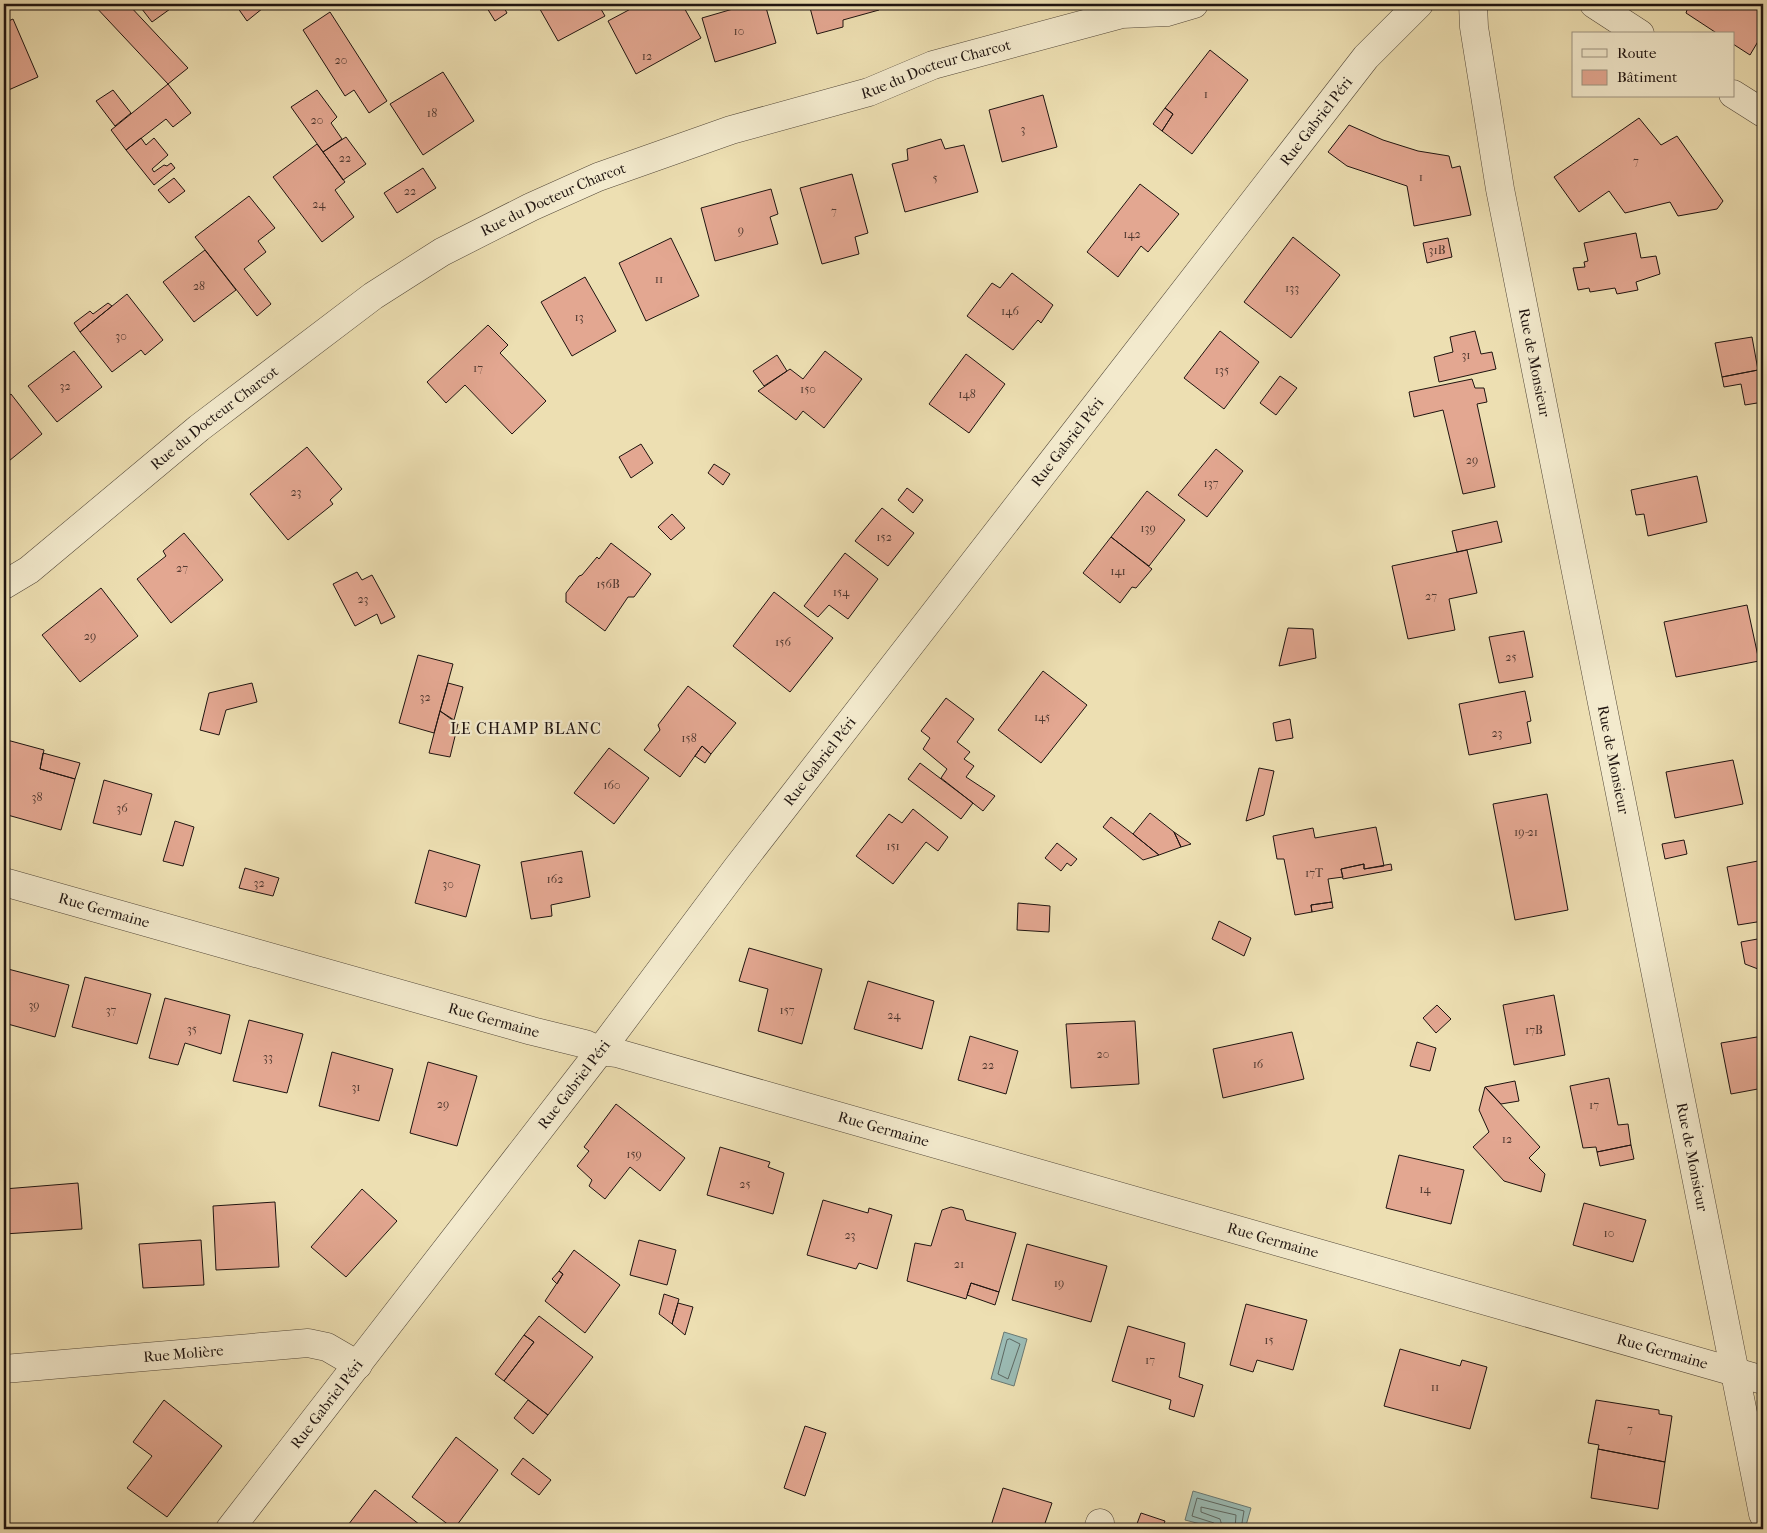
<svg xmlns="http://www.w3.org/2000/svg" width="1767" height="1533" viewBox="0 0 1767 1533" font-family="'IM FELL French Canon',serif">
<style>
.water{fill:#9bbbb4;stroke:#697872}
.lines{fill:none;stroke-linecap:round;stroke-linejoin:round}
.shore{stroke:#5d6862;stroke-width:1}
.building{fill:#e3a791;stroke:#1f1410}
.minor-casing{stroke:#524738;stroke-width:29}
.tertiary-casing{stroke:#524738;stroke-width:29}
.minor{stroke:#f3eacd;stroke-width:28}
.tertiary{stroke:#f3eacd;stroke-width:28}
.labels{text-anchor:middle;dominant-baseline:central;stroke-width:4.5;stroke-linejoin:round;paint-order:stroke}
.number-label{font-size:12px;fill:#503930}
.street-label{font-size:15px;fill:#1f1410;stroke:#f3eacd}
.neighbourhood-label{font-size:16px;letter-spacing:1px;fill:#1f1410;stroke:#f3eacd}
</style>
<rect width="100%" height="100%" fill="#eddfb2"/>
<filter id="stains"><feTurbulence type="fractalNoise" baseFrequency=".004" numOctaves="4"/><feColorMatrix values="0 0 0 0 .2 0 0 0 0 .09 0 0 0 0 .02 0 0 0 .5 -.17"/></filter>
<radialGradient id="worn" r=".72"><stop offset=".6" stop-color="#630" stop-opacity="0"/><stop offset="1" stop-color="#630" stop-opacity=".3"/></radialGradient>
<!-- water -->
<path class="water" d="M 1004,1332 L 1027,1339 L 1014,1386 L 991,1379 Z
M 1193,1491 L 1251,1508 L 1245,1529 L 1220,1529 L 1185,1520 Z"/>
<g class="lines">
<!-- shore -->
<path class="shore" d="M 1010,1339 L 1020,1344 L 1008,1379 L 998,1374 L 1007,1340 Z
M 1217,1529 L 1214,1523 L 1192,1516 L 1197,1498 L 1244,1511 L 1241,1529
M 1223,1529 L 1220,1519 L 1201,1512 L 1201,1507 L 1236,1515 L 1235,1529"/>
</g>
<!-- building -->
<path class="building" d="M 93,4 L 128,4 L 188,68 L 168,84 Z
M 138,4 L 177,4 L 152,22 Z
M 235,4 L 268,4 L 247,21 Z
M 494,4 L 502,4 L 507,13 L 495,21 L 487,8 Z
M 537,4 L 598,4 L 605,16 L 558,41 Z
M 640,4 L 682,4 L 701,38 L 636,74 L 608,21 Z
M 750,4 L 765,4 L 776,43 L 715,62 L 702,18 Z
M 809,4 L 877,4 L 879,10 L 843,20 L 843,27 L 817,34 Z
M 1689,4 L 1763,4 L 1763,33 L 1750,55 L 1733,44 L 1733,34 L 1718,34 L 1686,13 Z
M 330,12 L 387,101 L 369,113 L 354,90 L 345,96 L 303,30 Z
M 13,19 L 38,77 L 4,92 L 4,23 Z
M 1210,50 L 1248,80 L 1192,154 L 1162,131 L 1173,114 L 1165,108 Z
M 443,72 L 474,121 L 423,155 L 390,104 Z
M 168,84 L 191,113 L 173,127 L 166,119 L 126,150 L 111,130 Z
M 113,90 L 131,113 L 115,126 L 96,101 Z
M 317,90 L 337,117 L 331,123 L 342,139 L 323,152 L 291,107 Z
M 1043,95 L 1057,147 L 1002,162 L 989,110 Z
M 1165,108 L 1173,114 L 1162,131 L 1153,124 Z
M 1639,118 L 1661,145 L 1677,136 L 1723,201 L 1717,209 L 1678,216 L 1670,202 L 1625,213 L 1609,191 L 1579,212 L 1554,177 Z
M 1349,125 L 1383,140 L 1418,151 L 1449,156 L 1452,168 L 1460,166 L 1471,215 L 1414,226 L 1407,186 L 1347,166 L 1328,152 Z
M 346,137 L 366,164 L 343,180 L 323,152 Z
M 141,138 L 146,145 L 154,138 L 168,155 L 152,169 L 154,172 L 164,165 L 167,166 L 171,163 L 175,168 L 154,185 L 126,150 Z
M 941,139 L 945,149 L 964,145 L 978,192 L 905,212 L 892,164 L 908,160 L 907,149 Z
M 317,144 L 345,182 L 335,190 L 354,217 L 322,242 L 273,177 Z
M 423,168 L 436,188 L 397,213 L 384,193 Z
M 852,174 L 868,233 L 855,237 L 859,254 L 822,264 L 800,188 Z
M 174,178 L 185,191 L 169,203 L 158,190 Z
M 1140,184 L 1179,214 L 1148,252 L 1141,246 L 1118,277 L 1087,252 Z
M 771,189 L 778,214 L 770,217 L 778,244 L 715,261 L 701,208 Z
M 249,196 L 275,228 L 258,241 L 266,252 L 244,269 L 271,304 L 257,316 L 195,237 Z
M 1636,233 L 1641,258 L 1656,256 L 1660,274 L 1636,282 L 1638,290 L 1617,294 L 1615,288 L 1590,292 L 1589,288 L 1578,290 L 1573,268 L 1585,267 L 1584,262 L 1588,261 L 1584,243 Z
M 1293,237 L 1340,275 L 1291,338 L 1244,302 Z
M 671,238 L 699,296 L 646,321 L 619,263 Z
M 1448,238 L 1452,257 L 1427,263 L 1423,243 Z
M 205,250 L 236,290 L 194,322 L 163,282 Z
M 1012,273 L 1053,305 L 1041,323 L 1038,320 L 1013,350 L 967,316 L 992,283 L 1000,288 Z
M 585,277 L 616,331 L 572,356 L 541,302 Z
M 127,294 L 163,340 L 145,355 L 141,350 L 112,372 L 80,332 Z
M 108,303 L 112,306 L 80,332 L 74,323 L 90,311 L 93,314 Z
M 488,325 L 508,345 L 500,353 L 546,401 L 512,434 L 465,385 L 446,403 L 427,382 Z
M 1220,331 L 1259,362 L 1224,409 L 1184,378 Z
M 1475,331 L 1481,354 L 1492,352 L 1496,369 L 1439,382 L 1434,357 L 1453,352 L 1450,337 Z
M 1752,337 L 1758,370 L 1722,377 L 1715,343 Z
M 74,351 L 102,387 L 57,422 L 28,386 Z
M 825,351 L 862,379 L 824,428 L 803,411 L 796,420 L 758,391 L 790,369 L 803,379 Z
M 966,354 L 1005,384 L 969,433 L 929,404 Z
M 777,355 L 787,371 L 764,386 L 753,371 Z
M 1758,370 L 1763,402 L 1745,405 L 1741,384 L 1724,387 L 1722,377 Z
M 1280,376 L 1297,388 L 1276,415 L 1260,403 Z
M 1472,379 L 1475,388 L 1484,388 L 1487,402 L 1477,404 L 1495,487 L 1463,494 L 1443,410 L 1414,417 L 1409,392 Z
M 11,394 L 42,434 L 4,465 L 4,400 Z
M 641,444 L 653,463 L 631,478 L 619,457 Z
M 307,447 L 342,489 L 330,500 L 333,504 L 288,540 L 250,494 Z
M 1216,449 L 1243,471 L 1207,517 L 1178,495 Z
M 714,464 L 730,474 L 723,485 L 708,473 Z
M 1697,476 L 1707,522 L 1648,536 L 1644,514 L 1636,515 L 1631,490 Z
M 907,488 L 923,500 L 913,513 L 898,500 Z
M 1147,491 L 1185,520 L 1149,566 L 1111,537 Z
M 882,508 L 914,533 L 888,566 L 855,541 Z
M 672,514 L 685,528 L 671,540 L 658,527 Z
M 1497,521 L 1502,542 L 1457,552 L 1452,531 Z
M 184,533 L 223,580 L 171,623 L 137,579 L 166,556 L 163,551 Z
M 1111,537 L 1152,569 L 1136,588 L 1132,587 L 1120,603 L 1083,573 Z
M 611,543 L 651,574 L 634,597 L 628,597 L 605,631 L 566,602 L 566,593 L 579,576 L 582,575 L 597,557 L 599,559 Z
M 1467,550 L 1477,593 L 1449,599 L 1455,630 L 1408,639 L 1392,566 Z
M 845,553 L 878,579 L 848,619 L 829,605 L 818,617 L 804,606 Z
M 357,572 L 362,580 L 372,575 L 395,617 L 381,624 L 377,614 L 355,626 L 333,584 Z
M 101,588 L 138,636 L 80,682 L 42,635 Z
M 774,592 L 833,638 L 790,692 L 733,646 Z
M 1747,605 L 1759,661 L 1676,677 L 1664,622 Z
M 1288,628 L 1313,629 L 1316,658 L 1279,666 Z
M 1524,631 L 1533,677 L 1499,683 L 1489,637 Z
M 418,655 L 453,664 L 434,733 L 399,723 Z
M 1043,671 L 1087,705 L 1041,763 L 998,730 Z
M 252,683 L 257,702 L 226,710 L 219,735 L 200,730 L 209,693 Z
M 448,683 L 463,687 L 454,720 L 440,711 Z
M 688,686 L 736,723 L 711,754 L 702,746 L 680,777 L 644,750 L 660,730 L 658,725 Z
M 1525,691 L 1531,721 L 1527,722 L 1531,743 L 1469,755 L 1459,704 Z
M 946,698 L 974,719 L 957,742 L 970,752 L 964,759 L 974,766 L 966,777 L 995,796 L 983,811 L 941,778 L 947,769 L 923,749 L 930,738 L 921,731 Z
M 440,711 L 458,724 L 450,757 L 429,753 Z
M 1290,719 L 1293,738 L 1276,741 L 1273,723 Z
M 7,740 L 44,750 L 40,769 L 75,779 L 61,830 L 4,814 L 4,751 Z
M 702,746 L 711,754 L 705,763 L 695,756 Z
M 609,748 L 649,778 L 614,824 L 574,793 Z
M 43,753 L 80,763 L 75,779 L 40,769 Z
M 1733,760 L 1743,804 L 1675,818 L 1666,772 Z
M 920,763 L 973,803 L 961,819 L 908,779 Z
M 1259,768 L 1274,771 L 1264,815 L 1246,821 Z
M 104,780 L 152,794 L 141,835 L 93,823 Z
M 1547,794 L 1568,910 L 1515,920 L 1493,804 Z
M 913,809 L 948,837 L 938,851 L 926,842 L 893,884 L 856,856 L 889,814 L 902,823 Z
M 1150,813 L 1174,832 L 1181,847 L 1159,855 L 1133,834 Z
M 1111,817 L 1133,834 L 1159,855 L 1143,860 L 1103,827 Z
M 175,821 L 194,827 L 183,866 L 163,861 Z
M 1376,827 L 1384,866 L 1364,869 L 1364,864 L 1341,869 L 1343,877 L 1328,879 L 1332,902 L 1311,905 L 1312,912 L 1295,915 L 1284,859 L 1277,859 L 1273,836 L 1313,828 L 1315,838 Z
M 1174,832 L 1191,844 L 1181,847 Z
M 1684,840 L 1687,854 L 1665,859 L 1662,844 Z
M 1057,843 L 1077,859 L 1071,866 L 1067,863 L 1061,871 L 1045,858 Z
M 429,850 L 480,865 L 466,917 L 415,903 Z
M 582,851 L 590,897 L 551,905 L 552,916 L 531,919 L 521,862 Z
M 1763,860 L 1763,921 L 1738,925 L 1727,867 Z
M 1364,864 L 1364,869 L 1391,864 L 1392,870 L 1343,879 L 1341,869 Z
M 245,868 L 279,878 L 273,896 L 239,888 Z
M 1332,902 L 1333,908 L 1312,912 L 1311,905 Z
M 1018,903 L 1050,906 L 1049,932 L 1017,930 Z
M 1219,921 L 1251,938 L 1244,956 L 1212,939 Z
M 1763,938 L 1763,995 L 1758,969 L 1745,964 L 1741,942 Z
M 749,948 L 822,969 L 802,1044 L 758,1031 L 768,989 L 739,981 Z
M 8,969 L 69,985 L 55,1037 L 4,1023 L 4,988 Z
M 85,977 L 151,994 L 137,1044 L 72,1027 Z
M 868,981 L 934,1001 L 922,1049 L 854,1029 Z
M 1554,995 L 1565,1055 L 1514,1065 L 1503,1005 Z
M 165,998 L 230,1015 L 221,1054 L 185,1043 L 178,1065 L 149,1058 Z
M 1437,1005 L 1451,1019 L 1436,1033 L 1423,1018 Z
M 249,1020 L 303,1034 L 287,1093 L 233,1081 Z
M 1135,1021 L 1139,1084 L 1071,1088 L 1066,1024 Z
M 1292,1032 L 1304,1079 L 1223,1098 L 1213,1049 Z
M 970,1036 L 1018,1051 L 1006,1094 L 958,1080 Z
M 1763,1036 L 1763,1088 L 1731,1094 L 1721,1043 Z
M 1417,1042 L 1436,1048 L 1430,1071 L 1410,1066 Z
M 332,1052 L 393,1069 L 379,1121 L 319,1106 Z
M 428,1062 L 477,1076 L 457,1146 L 410,1133 Z
M 1609,1078 L 1618,1125 L 1628,1124 L 1631,1145 L 1597,1152 L 1596,1147 L 1583,1148 L 1570,1086 Z
M 1515,1081 L 1519,1101 L 1501,1104 L 1485,1087 Z
M 1485,1087 L 1540,1147 L 1529,1158 L 1545,1174 L 1541,1192 L 1504,1181 L 1473,1147 L 1489,1132 L 1479,1110 Z
M 616,1104 L 685,1158 L 660,1191 L 630,1167 L 605,1199 L 589,1186 L 592,1180 L 577,1166 L 589,1151 L 584,1147 Z
M 1631,1145 L 1634,1159 L 1600,1166 L 1597,1152 Z
M 720,1147 L 770,1162 L 768,1167 L 784,1173 L 773,1214 L 707,1195 Z
M 1399,1155 L 1464,1170 L 1451,1224 L 1386,1208 Z
M 78,1183 L 82,1229 L 4,1234 L 4,1189 Z
M 362,1189 L 397,1221 L 346,1277 L 311,1247 Z
M 823,1200 L 868,1213 L 869,1208 L 892,1215 L 877,1269 L 859,1263 L 856,1269 L 807,1255 Z
M 275,1202 L 279,1267 L 216,1270 L 213,1206 Z
M 1584,1203 L 1646,1220 L 1633,1262 L 1573,1245 Z
M 951,1207 L 963,1210 L 966,1220 L 1016,1233 L 999,1292 L 971,1283 L 966,1299 L 907,1281 L 915,1243 L 931,1246 L 942,1210 Z
M 201,1240 L 204,1285 L 143,1288 L 139,1244 Z
M 639,1240 L 676,1250 L 667,1285 L 630,1275 Z
M 1027,1244 L 1107,1266 L 1091,1322 L 1012,1300 Z
M 574,1250 L 620,1285 L 585,1333 L 545,1301 L 563,1274 L 559,1271 Z
M 559,1271 L 563,1274 L 557,1284 L 552,1279 Z
M 971,1283 L 999,1292 L 995,1305 L 967,1295 Z
M 664,1294 L 679,1299 L 672,1324 L 659,1314 Z
M 678,1303 L 693,1307 L 685,1335 L 672,1324 Z
M 1246,1304 L 1307,1320 L 1293,1370 L 1257,1360 L 1253,1372 L 1230,1365 Z
M 539,1316 L 593,1357 L 548,1415 L 504,1381 L 534,1342 L 524,1335 Z
M 1128,1326 L 1185,1343 L 1179,1377 L 1203,1385 L 1194,1417 L 1169,1409 L 1171,1400 L 1112,1381 Z
M 524,1335 L 534,1342 L 504,1381 L 495,1374 Z
M 1400,1349 L 1460,1366 L 1462,1360 L 1487,1367 L 1470,1429 L 1384,1406 Z
M 164,1400 L 222,1446 L 167,1517 L 127,1488 L 152,1456 L 133,1442 Z
M 528,1400 L 548,1415 L 533,1434 L 514,1418 Z
M 1596,1400 L 1659,1410 L 1659,1414 L 1672,1416 L 1665,1462 L 1598,1449 L 1599,1445 L 1588,1443 Z
M 805,1426 L 826,1433 L 805,1496 L 784,1488 Z
M 456,1437 L 498,1470 L 454,1529 L 412,1497 Z
M 1598,1449 L 1665,1462 L 1658,1509 L 1591,1498 Z
M 523,1458 L 551,1480 L 539,1495 L 511,1474 Z
M 1003,1488 L 1052,1503 L 1043,1529 L 990,1529 Z
M 375,1490 L 424,1528 L 423,1529 L 345,1529 Z
M 1141,1513 L 1165,1521 L 1162,1529 L 1135,1529 Z"/>
<g class="lines">
<!-- minor casing -->
<g class="minor-casing">
<g id="minor">
<path id="s1" d="M 1473,4 L 1474,27 L 1500,189 L 1763,1514"/>
<path id="s2" d="M 4,882 L 532,1031 L 585,1044 L 600,1051 L 617,1053 L 1763,1380"/>
<path id="s3" d="M 4,1369 L 308,1343 L 327,1347 L 358,1365"/>
<path d="M 1098,1529 L 1100,1523"/>
</g>
</g>
<!-- tertiary casing -->
<g class="tertiary-casing">
<g id="tertiary">
<path d="M 1594,4 L 1640,34"/>
<path d="M 1733,94 L 1763,113"/>
<path id="s4" d="M 4,585 L 29,570 L 199,428 L 373,296 L 442,252 L 531,207 L 598,177 L 731,130 L 869,92 L 933,65 L 1122,14 L 1167,12 L 1194,4"/>
<path id="s5" d="M 230,1529 L 600,1051 L 737,868 L 1366,57 L 1419,4"/>
</g>
</g>
<!-- minor -->
<use href="#minor" class="minor"/>
<!-- tertiary -->
<use href="#tertiary" class="tertiary"/>
</g>
<g class="labels">
<!-- number labels -->
<g class="number-label">
<text x="739" y="31">10</text>
<text x="647" y="56">12</text>
<text x="341" y="60">20</text>
<text x="1206" y="94">1</text>
<text x="432" y="113">18</text>
<text x="317" y="120">20</text>
<text x="1023" y="129">3</text>
<text x="345" y="158">22</text>
<text x="1636" y="161">7</text>
<text x="1421" y="177">1</text>
<text x="935" y="178">5</text>
<text x="410" y="191">22</text>
<text x="319" y="204">24</text>
<text x="834" y="211">7</text>
<text x="741" y="230">9</text>
<text x="1132" y="234">142</text>
<text x="1437" y="250">31B</text>
<text x="659" y="279">11</text>
<text x="199" y="286">28</text>
<text x="1292" y="288">133</text>
<text x="1010" y="311">146</text>
<text x="579" y="317">13</text>
<text x="121" y="336">30</text>
<text x="1466" y="355">31</text>
<text x="478" y="368">17</text>
<text x="1222" y="370">135</text>
<text x="65" y="386">32</text>
<text x="808" y="389">150</text>
<text x="967" y="394">148</text>
<text x="1472" y="460">29</text>
<text x="1211" y="483">137</text>
<text x="296" y="492">23</text>
<text x="1148" y="528">139</text>
<text x="884" y="537">152</text>
<text x="182" y="568">27</text>
<text x="1118" y="571">141</text>
<text x="608" y="584">156B</text>
<text x="841" y="592">154</text>
<text x="1431" y="596">27</text>
<text x="363" y="599">23</text>
<text x="90" y="636">29</text>
<text x="783" y="642">156</text>
<text x="1511" y="657">25</text>
<text x="425" y="697">32</text>
<text x="1042" y="717">145</text>
<text x="1497" y="733">23</text>
<text x="689" y="738">158</text>
<text x="612" y="785">160</text>
<text x="37" y="797">38</text>
<text x="122" y="808">36</text>
<text x="1526" y="832">19-21</text>
<text x="893" y="846">151</text>
<text x="1314" y="873">17T</text>
<text x="555" y="879">162</text>
<text x="259" y="883">32</text>
<text x="448" y="884">30</text>
<text x="34" y="1005">39</text>
<text x="111" y="1010">37</text>
<text x="787" y="1010">157</text>
<text x="894" y="1015">24</text>
<text x="192" y="1029">35</text>
<text x="1534" y="1030">17B</text>
<text x="1103" y="1054">20</text>
<text x="268" y="1057">33</text>
<text x="1258" y="1064">16</text>
<text x="988" y="1065">22</text>
<text x="356" y="1087">31</text>
<text x="443" y="1104">29</text>
<text x="1594" y="1105">17</text>
<text x="1507" y="1139">12</text>
<text x="634" y="1154">159</text>
<text x="745" y="1184">25</text>
<text x="1425" y="1189">14</text>
<text x="1609" y="1233">10</text>
<text x="850" y="1235">23</text>
<text x="959" y="1264">21</text>
<text x="1059" y="1283">19</text>
<text x="1269" y="1340">15</text>
<text x="1150" y="1360">17</text>
<text x="1435" y="1387">11</text>
<text x="1630" y="1429">7</text>
</g>
<!-- street labels -->
<g class="street-label">
<text stroke="none"><textPath href="#s4" startOffset="1079">Rue du Docteur Charcot</textPath></text>
<text stroke="none"><textPath href="#s5" startOffset="1778">Rue Gabriel Péri</textPath></text>
<text stroke="none"><textPath href="#s4" startOffset="674">Rue du Docteur Charcot</textPath></text>
<text stroke="none"><textPath href="#s1" startOffset="364">Rue de Monsieur</textPath></text>
<text stroke="none"><textPath href="#s4" startOffset="269">Rue du Docteur Charcot</textPath></text>
<text stroke="none"><textPath href="#s5" startOffset="1372">Rue Gabriel Péri</textPath></text>
<text stroke="none"><textPath href="#s1" startOffset="769">Rue de Monsieur</textPath></text>
<text stroke="none"><textPath href="#s5" startOffset="968">Rue Gabriel Péri</textPath></text>
<text stroke="none"><textPath href="#s2" startOffset="104">Rue Germaine</textPath></text>
<text stroke="none"><textPath href="#s2" startOffset="509">Rue Germaine</textPath></text>
<text stroke="none"><textPath href="#s5" startOffset="562">Rue Gabriel Péri</textPath></text>
<text stroke="none"><textPath href="#s2" startOffset="914">Rue Germaine</textPath></text>
<text stroke="none"><textPath href="#s1" startOffset="1174">Rue de Monsieur</textPath></text>
<text stroke="none"><textPath href="#s2" startOffset="1319">Rue Germaine</textPath></text>
<text stroke="none"><textPath href="#s2" startOffset="1724">Rue Germaine</textPath></text>
<text stroke="none"><textPath href="#s3" startOffset="180">Rue Molière</textPath></text>
<text stroke="none"><textPath href="#s5" startOffset="158">Rue Gabriel Péri</textPath></text>
</g>
<!-- neighbourhood labels -->
<g class="neighbourhood-label">
<text x="526" y="728">LE CHAMP BLANC</text>
</g>
</g>
<!-- margin -->
<rect width="1767" height="1533" fill="none" stroke="#eddfb2" stroke-width="20"/>
<rect x="5" y="5" width="1757" height="1523" fill="none" stroke="#1f1410" stroke-width="2.5"/>
<rect x="10" y="10" width="1747" height="1513" fill="none" stroke="#1f1410"/>
<!-- legend -->
<rect x="1572" y="32" width="162" height="65" fill="#f3eacd" stroke="#9e9481"/>
<rect x="1582" y="49" width="25" height="8" fill="#f3eacd" stroke="#9e9481"/>
<text x="1617" y="58" font-size="15" fill="#1f1410">Route</text>
<rect x="1582" y="70" width="25" height="15" fill="#e3a791" stroke="#9e9481"/>
<text x="1617" y="82" font-size="15" fill="#1f1410">Bâtiment</text>
<rect width="100%" height="100%" filter="url(#stains)"/>
<rect width="100%" height="100%" fill="url(#worn)"/>
</svg>
